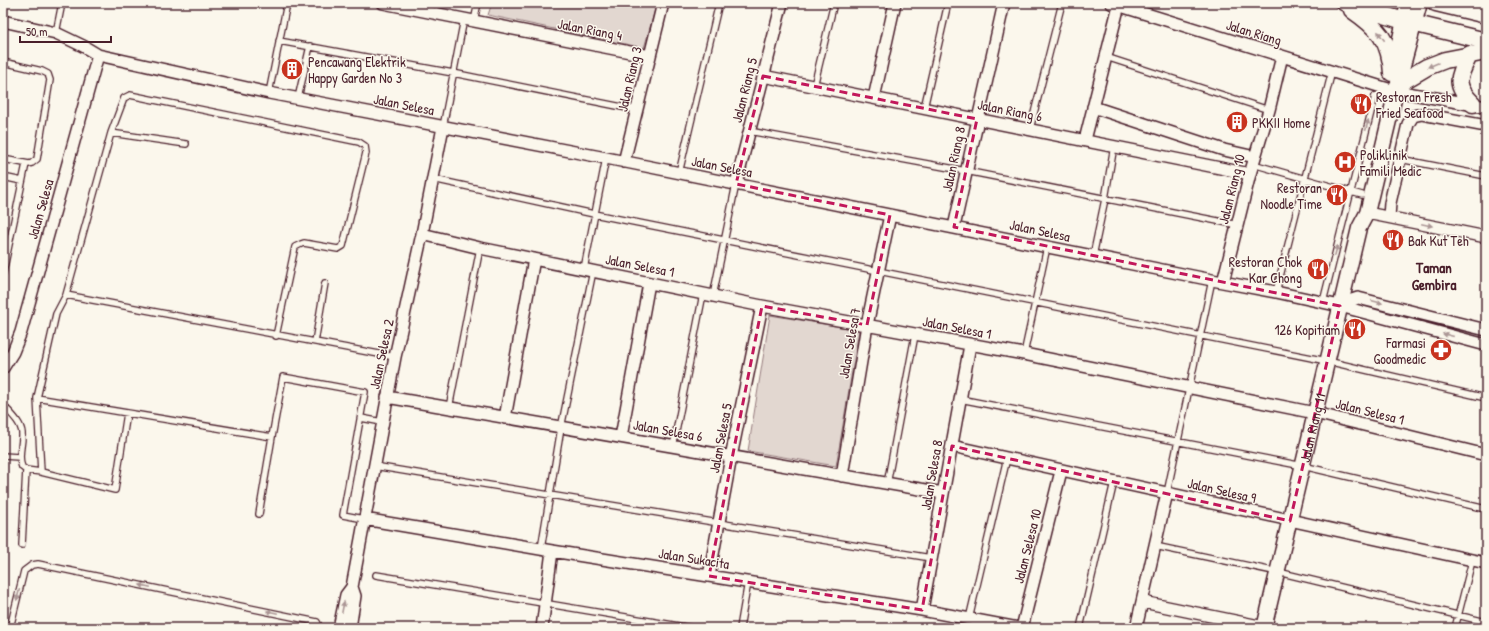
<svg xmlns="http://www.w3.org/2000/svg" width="1489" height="631" viewBox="0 0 1489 631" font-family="'Patrick Hand',sans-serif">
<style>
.green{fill:#e2d7d0;stroke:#967b7e}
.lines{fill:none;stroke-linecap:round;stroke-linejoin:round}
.service-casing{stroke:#4a1f2b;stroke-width:8}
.minor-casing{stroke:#4a1f2b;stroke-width:14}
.tertiary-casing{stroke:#4a1f2b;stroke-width:17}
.secondary-casing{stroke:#4a1f2b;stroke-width:19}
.service{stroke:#fbf7ec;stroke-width:5.5}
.minor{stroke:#fbf7ec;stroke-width:11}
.tertiary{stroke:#fbf7ec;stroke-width:14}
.secondary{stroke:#fbf7ec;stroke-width:16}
.oneway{fill:#ab9695}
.marked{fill:none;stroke:#c2185b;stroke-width:3;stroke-dasharray:8 5;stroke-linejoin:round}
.labels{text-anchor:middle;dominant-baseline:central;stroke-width:3;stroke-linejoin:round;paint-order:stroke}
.street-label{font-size:14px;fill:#4a1f2b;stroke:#fbf7ec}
.poi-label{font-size:14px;fill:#4a1f2b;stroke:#fbf7ec;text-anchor:start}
.neighbourhood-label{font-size:15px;font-weight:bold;fill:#4a1f2b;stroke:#fbf7ec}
</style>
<rect width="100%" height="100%" fill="#fbf7ec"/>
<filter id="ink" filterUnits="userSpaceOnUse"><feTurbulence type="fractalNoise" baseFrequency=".025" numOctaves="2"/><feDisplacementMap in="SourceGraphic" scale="8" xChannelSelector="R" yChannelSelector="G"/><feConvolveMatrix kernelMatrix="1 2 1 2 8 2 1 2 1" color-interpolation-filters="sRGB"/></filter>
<g filter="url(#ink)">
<!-- green -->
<path class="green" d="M 492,3 L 657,3 L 644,48 L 488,15 Z
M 770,315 L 859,330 L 836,466 L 748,451 Z"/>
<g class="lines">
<!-- service casing -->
<g class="service-casing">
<path id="service" d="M 474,21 L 478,3
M 56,33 L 62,3
M 279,41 L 453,73 L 637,110
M 1106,57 L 1269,110
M 3,62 L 42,71 L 48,74 L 50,80 L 37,159 L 32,163 L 29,164 L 3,159
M 814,86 L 834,3
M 269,93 L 287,3
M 298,98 L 310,46
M 924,108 L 948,3
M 443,127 L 464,19
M 1030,129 L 1062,3
M 749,131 L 966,171 L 1238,225
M 111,133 L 186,144
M 1400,159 L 1486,176
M 1253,164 L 1362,195
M 679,173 L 719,3
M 3,177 L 22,181
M 433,179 L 594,214 L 1327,361 L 1486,398
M 1093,256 L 1105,199 L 1114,146
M 584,269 L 606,158
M 3,273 L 26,164
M 1276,292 L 1332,71
M 66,295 L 395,357
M 713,296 L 736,184
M 1323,302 L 1375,96 L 1387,93
M 315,342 L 325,283
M 1024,354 L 1047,247
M 37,398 L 56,314 L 66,295 L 111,133 L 123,101 L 124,98 L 130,95 L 359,142 L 365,146 L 366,153 L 343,246 L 338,249 L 304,243 L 301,244 L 295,247 L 276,336
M 960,399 L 1303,466 L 1486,509
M 3,405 C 10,413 21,422 22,433 C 23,445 17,456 22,467 L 26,470 L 41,472
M 449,408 L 480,248
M 127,413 L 115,490 L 41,472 L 37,398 L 272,437 L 283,377 L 365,392 L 343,515 L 364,519
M 361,418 L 382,422
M 673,447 L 703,294
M 3,456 L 19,457
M 374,466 L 931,558
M 887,484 L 915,335
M 1167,493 L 1212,280
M 259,514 L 272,437
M 22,545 L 26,470
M 1155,546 L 1278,572 L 1486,622
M 541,549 L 561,428 L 593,271
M 376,575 L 691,628
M 969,619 L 1007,458
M 10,628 L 24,571 L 32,565 L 38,564 L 317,622 L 320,628
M 740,628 L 748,582
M 1080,628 L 1114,482
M 1455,628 L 1472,561"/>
</g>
<!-- minor casing -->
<g class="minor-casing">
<path id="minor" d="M 383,3 L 650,56
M 1111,3 L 1388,89
M 3,21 L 56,33 L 83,46 L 98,55 L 269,93 L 606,158 L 1212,280 L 1276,292 L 1340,306 L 1486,345
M 763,76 L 1250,174
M 1396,91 L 1486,107
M 874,98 L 895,3
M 1093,107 L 1224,150 L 1255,157
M 1085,140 L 1119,5
M 624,162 L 663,3
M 736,184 L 782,3
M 1367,213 L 1486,237
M 1389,217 L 1390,203 L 1408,124 L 1413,116 L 1422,114 L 1486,126
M 954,227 L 1004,3
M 422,234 L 480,248 L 762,306 L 1024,354 L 1315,413 L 1486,455
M 1223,282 L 1250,174 L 1269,110 L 1282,56
M 1340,306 L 1352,300 L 1358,298 L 1486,330
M 3,368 L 13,352 L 21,332 L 98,55
M 387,397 L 943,493
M 505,418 L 534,259
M 621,437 L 649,283
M 952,446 L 1486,563
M 842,476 L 867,325 L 890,215
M 364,519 L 552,551 L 922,610 L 1018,628
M 709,576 L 731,457 L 762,306
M 1143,602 L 1269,628
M 922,610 L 970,345
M 339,628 L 346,595 L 352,587 L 395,357 L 422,234 L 443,127
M 350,628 L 355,596 L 352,587
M 542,628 L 552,551
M 1022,628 L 1061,471
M 1136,628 L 1167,493"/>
</g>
<!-- tertiary casing -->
<g class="tertiary-casing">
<g id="tertiary">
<path d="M 1393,69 L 1408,3"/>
<path id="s1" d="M 1264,628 L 1359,228 L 1367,213 L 1396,91 L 1420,3"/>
</g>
</g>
<!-- secondary casing -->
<g class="secondary-casing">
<path id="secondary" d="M 1345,3 L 1404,21 L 1486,41
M 1436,3 L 1486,15
M 1352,10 C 1378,28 1390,40 1392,73
M 1470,54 C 1458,78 1453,84 1473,104
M 1397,87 L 1400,83 L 1427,67 L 1445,60 L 1486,52"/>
</g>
<!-- service -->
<use href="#service" class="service"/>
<!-- minor -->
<use href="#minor" class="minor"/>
<!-- tertiary -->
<use href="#tertiary" class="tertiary"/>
<!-- secondary -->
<use href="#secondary" class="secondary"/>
</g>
<!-- one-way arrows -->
<defs><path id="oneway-solid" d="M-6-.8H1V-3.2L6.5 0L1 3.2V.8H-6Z"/></defs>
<g class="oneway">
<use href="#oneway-solid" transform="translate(1381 36) rotate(-127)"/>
<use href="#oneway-solid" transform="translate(1433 65) rotate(157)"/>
<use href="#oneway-solid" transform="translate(1367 125) rotate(-76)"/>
<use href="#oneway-solid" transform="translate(1427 225) rotate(12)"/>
<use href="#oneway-solid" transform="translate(1336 251) rotate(-76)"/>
<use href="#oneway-solid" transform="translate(1377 302) rotate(14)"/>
<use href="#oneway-solid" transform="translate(1448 335) rotate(-166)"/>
<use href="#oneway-solid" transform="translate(145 586) rotate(-168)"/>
<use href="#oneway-solid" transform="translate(18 595) rotate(104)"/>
<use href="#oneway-solid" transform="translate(343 607) rotate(-79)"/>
<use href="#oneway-solid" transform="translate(272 612) rotate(-168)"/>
</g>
</g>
<!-- marked area -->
<path class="marked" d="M 763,76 L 977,119 L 954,227 L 1340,306 L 1290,521 L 952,446 L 922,610 L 709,576 L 762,306 L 867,325 L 890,215 L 736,184 Z"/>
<!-- icons -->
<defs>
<g id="building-disc" transform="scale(1.15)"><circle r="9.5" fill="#c8321e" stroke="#fbf7ec"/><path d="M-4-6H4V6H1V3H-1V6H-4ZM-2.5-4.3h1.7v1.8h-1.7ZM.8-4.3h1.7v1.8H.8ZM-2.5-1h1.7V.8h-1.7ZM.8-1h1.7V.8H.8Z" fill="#fff"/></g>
<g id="restaurant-disc" transform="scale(1.15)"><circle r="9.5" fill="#c8321e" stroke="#fbf7ec"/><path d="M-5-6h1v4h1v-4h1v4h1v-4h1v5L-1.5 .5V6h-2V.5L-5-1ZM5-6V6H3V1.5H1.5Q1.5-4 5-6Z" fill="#fff"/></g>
<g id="hospital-disc" transform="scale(1.15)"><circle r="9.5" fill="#c8321e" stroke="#fbf7ec"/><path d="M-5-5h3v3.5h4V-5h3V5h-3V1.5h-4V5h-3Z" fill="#fff"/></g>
<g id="pharmacy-disc" transform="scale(1.15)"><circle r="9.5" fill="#c8321e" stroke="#fbf7ec"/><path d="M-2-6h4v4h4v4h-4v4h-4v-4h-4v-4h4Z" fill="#fff"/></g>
</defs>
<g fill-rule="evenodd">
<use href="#building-disc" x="292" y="69"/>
<use href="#restaurant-disc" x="1361" y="104"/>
<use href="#building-disc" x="1237" y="122"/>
<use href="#hospital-disc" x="1345" y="162"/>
<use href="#restaurant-disc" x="1337" y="195"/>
<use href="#restaurant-disc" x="1393" y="240"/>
<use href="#restaurant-disc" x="1318" y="269"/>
<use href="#restaurant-disc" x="1355" y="329"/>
<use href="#pharmacy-disc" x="1441" y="350"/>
</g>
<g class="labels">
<!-- street labels -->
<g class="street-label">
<text transform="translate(590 29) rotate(11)">Jalan Riang 4</text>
<text transform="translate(1254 32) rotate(17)">Jalan Riang</text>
<text transform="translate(629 79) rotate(-77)">Jalan Riang 3</text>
<text transform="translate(744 90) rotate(-76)">Jalan Riang 5</text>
<text transform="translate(404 104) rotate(11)">Jalan Selesa</text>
<text transform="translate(1010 110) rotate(11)">Jalan Riang 6</text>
<text transform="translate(953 159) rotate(-78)">Jalan Riang 8</text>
<text transform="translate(722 166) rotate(11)">Jalan Selesa</text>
<text transform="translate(1231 189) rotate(-76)">Jalan Riang 10</text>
<text transform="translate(40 209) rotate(-74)">Jalan Selesa</text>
<text transform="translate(1040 230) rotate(12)">Jalan Selesa</text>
<text transform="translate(640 265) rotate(11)">Jalan Selesa 1</text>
<text transform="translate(957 327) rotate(11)">Jalan Selesa 1</text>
<text transform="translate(849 343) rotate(-80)">Jalan Selesa 7</text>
<text transform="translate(381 354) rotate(-78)">Jalan Selesa 2</text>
<text transform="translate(1370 411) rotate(14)">Jalan Selesa 1</text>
<text stroke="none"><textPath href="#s1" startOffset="206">Jalan Riang 11</textPath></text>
<text transform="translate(668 430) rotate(10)">Jalan Selesa 6</text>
<text transform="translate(720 438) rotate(-79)">Jalan Selesa 5</text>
<text transform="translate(931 475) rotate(-80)">Jalan Selesa 8</text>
<text transform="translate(1222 490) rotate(13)">Jalan Selesa 9</text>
<text transform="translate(1027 546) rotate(-76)">Jalan Selesa 10</text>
<text transform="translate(694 558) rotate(9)">Jalan Sukacita</text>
</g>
<!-- poi labels -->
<g class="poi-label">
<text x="308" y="61">Pencawang Elektrik<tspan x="308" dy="16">Happy Garden No 3</tspan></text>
<text x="1376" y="96">Restoran Fresh<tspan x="1376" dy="16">Fried Seafood</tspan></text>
<text x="1252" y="122">PKKII Home</text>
<text x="1360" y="154">Poliklinik<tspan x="1360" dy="16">Famili Medic</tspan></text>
<text x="1322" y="187" text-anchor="end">Restoran<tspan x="1322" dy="16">Noodle Time</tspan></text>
<text x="1408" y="240">Bak Kut Teh</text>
<text x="1302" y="261" text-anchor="end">Restoran Chok<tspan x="1302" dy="16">Kar Chong</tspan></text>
<text x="1340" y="329" text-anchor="end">126 Kopitiam</text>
<text x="1426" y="342" text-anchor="end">Farmasi<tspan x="1426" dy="16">Goodmedic</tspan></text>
</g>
<!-- neighbourhood labels -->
<g class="neighbourhood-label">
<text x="1434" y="267">Taman<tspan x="1434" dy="17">Gembira</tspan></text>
</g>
</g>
<!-- margin -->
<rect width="1489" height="631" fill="none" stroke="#fbf7ec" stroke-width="16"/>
<rect x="8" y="8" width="1473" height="615" fill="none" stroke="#4a1f2b" stroke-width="1.5" filter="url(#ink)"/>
<!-- scale -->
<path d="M20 36v6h91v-6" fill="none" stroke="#4a1f2b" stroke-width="2"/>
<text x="26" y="36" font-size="12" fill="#4a1f2b" stroke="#fbf7ec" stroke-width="3" paint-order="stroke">50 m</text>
</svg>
